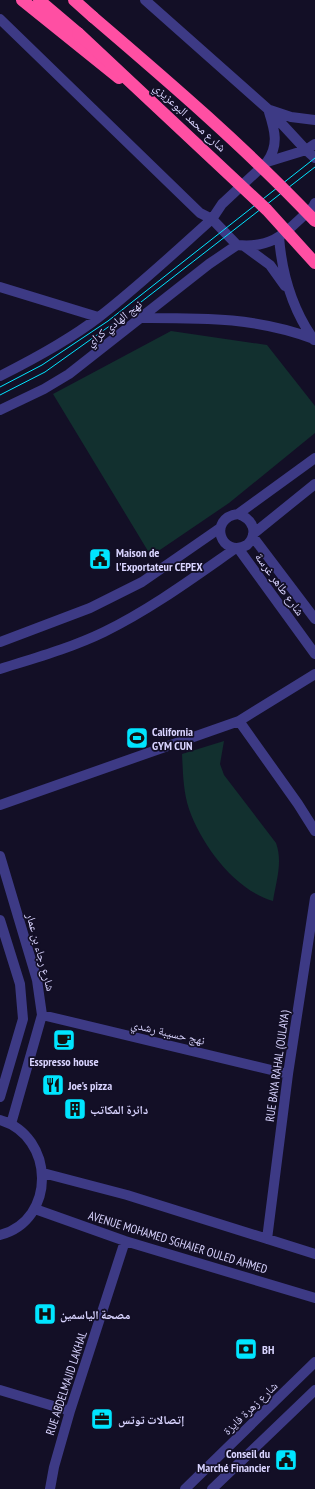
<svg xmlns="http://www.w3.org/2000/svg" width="315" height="1489" viewBox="0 0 315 1489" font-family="'PT Sans Narrow','Noto Naskh Arabic',sans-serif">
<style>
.green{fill:#12302f}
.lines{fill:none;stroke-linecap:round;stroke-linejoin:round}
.minor{stroke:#3d3a85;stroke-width:10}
.highway{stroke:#ff4fa3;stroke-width:12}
.tram{stroke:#00e5ff;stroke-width:1}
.highway-bridge{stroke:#ff4fa3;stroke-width:12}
.labels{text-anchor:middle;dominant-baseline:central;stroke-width:3.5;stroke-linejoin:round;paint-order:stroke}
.street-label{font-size:12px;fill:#d9d4ff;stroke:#130f26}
.poi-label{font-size:12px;font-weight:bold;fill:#d9d4ff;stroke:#130f26;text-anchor:start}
</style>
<rect width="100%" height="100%" fill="#130f26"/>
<!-- green -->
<path class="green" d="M 171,331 L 267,345 L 315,406 L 315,433 L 229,503 L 151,556 L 53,394 Z
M 224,741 L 220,764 L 224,775 L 276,843 C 283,862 276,882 273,901 C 235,890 202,846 189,809 C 183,791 183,772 182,754 Z"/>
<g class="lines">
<!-- minor -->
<path class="minor" d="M 145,0 L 269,110 L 306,150 L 315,144
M 0,19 L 200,213 L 212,219 C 175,252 139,286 99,317 C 69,340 34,359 0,376
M 270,110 L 291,117 L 315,120
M 315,158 L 306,150 L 267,162 L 222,204 L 212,219 L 237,245 C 276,249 287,230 313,207 L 315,203
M 267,162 C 279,145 275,131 269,112
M 279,237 C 282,275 292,309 314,340
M 244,246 L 270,265 L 285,286
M 0,287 L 98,317
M 141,318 C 202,318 256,317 314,339
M 0,410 L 44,389 L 69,374 L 209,264 L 237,245
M 238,514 C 253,519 259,533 247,545 C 221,559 207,518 238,514 L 315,458
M 253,534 L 315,484
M 253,537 L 315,619
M 238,548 L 315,654
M 0,642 L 90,608 L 142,582 L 220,528
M 0,669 C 35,658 71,648 104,632 C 151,609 193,578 236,548
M 239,721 L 298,804 L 315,831
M 0,805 L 239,721 L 315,674
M 0,856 L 37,980 L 42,1015 L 11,1124
M 0,920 L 20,984 L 23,1019 L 0,1097
M 42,1015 L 288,1074
M 0,1120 C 55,1136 57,1220 0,1235
M 43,1173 L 127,1195 L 315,1254
M 35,1209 L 125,1241 L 315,1298
M 267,1239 L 288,1074 L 315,898
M 0,1390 L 70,1411
M 50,1489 L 54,1467 L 70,1411 L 125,1241
M 185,1489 L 315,1362
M 212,1489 L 315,1390"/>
<!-- highway -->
<path class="highway" d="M 22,0 L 119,78
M 39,0 L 78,33
M 74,0 L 93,17"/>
<!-- tram -->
<path class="tram" d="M 132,309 L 315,167
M 0,387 L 42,365 L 108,321 L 315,158
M 0,395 L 45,372 L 118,320"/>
<!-- highway-bridge -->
<path class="highway-bridge" d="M 93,17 C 169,82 246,148 315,221
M 78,33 L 267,210 L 315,263"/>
</g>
<!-- icons -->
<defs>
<g id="civic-square" transform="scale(1.15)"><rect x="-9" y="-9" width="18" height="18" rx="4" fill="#00e5ff" stroke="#130f26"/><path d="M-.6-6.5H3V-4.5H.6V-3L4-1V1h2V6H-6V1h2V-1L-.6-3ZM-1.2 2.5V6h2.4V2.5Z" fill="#111"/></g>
<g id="stadium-square" transform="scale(1.15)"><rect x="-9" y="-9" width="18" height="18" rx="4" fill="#00e5ff" stroke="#130f26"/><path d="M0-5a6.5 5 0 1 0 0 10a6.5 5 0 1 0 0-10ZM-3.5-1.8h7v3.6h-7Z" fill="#111"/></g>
<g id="cafe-square" transform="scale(1.15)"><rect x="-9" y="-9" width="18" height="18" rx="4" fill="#00e5ff" stroke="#130f26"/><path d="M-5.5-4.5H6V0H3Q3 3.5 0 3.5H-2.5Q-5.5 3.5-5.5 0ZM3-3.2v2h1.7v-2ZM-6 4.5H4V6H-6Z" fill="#111"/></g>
<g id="restaurant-square" transform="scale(1.15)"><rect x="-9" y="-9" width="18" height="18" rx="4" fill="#00e5ff" stroke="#130f26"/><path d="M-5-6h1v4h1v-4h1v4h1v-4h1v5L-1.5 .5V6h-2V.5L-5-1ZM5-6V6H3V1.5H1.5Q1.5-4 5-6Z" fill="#111"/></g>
<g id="building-square" transform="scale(1.15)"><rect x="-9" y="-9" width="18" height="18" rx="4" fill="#00e5ff" stroke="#130f26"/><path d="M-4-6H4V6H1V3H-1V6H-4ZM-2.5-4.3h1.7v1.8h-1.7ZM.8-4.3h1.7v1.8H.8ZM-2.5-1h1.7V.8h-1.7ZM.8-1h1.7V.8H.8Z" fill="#111"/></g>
<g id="hospital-square" transform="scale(1.15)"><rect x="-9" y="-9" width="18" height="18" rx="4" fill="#00e5ff" stroke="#130f26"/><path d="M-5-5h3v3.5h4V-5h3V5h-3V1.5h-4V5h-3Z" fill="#111"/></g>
<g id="bank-square" transform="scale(1.15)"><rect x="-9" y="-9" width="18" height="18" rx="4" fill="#00e5ff" stroke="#130f26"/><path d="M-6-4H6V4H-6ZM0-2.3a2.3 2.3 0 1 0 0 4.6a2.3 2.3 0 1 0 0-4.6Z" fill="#111"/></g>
<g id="office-square" transform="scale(1.15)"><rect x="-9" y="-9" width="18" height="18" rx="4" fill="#00e5ff" stroke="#130f26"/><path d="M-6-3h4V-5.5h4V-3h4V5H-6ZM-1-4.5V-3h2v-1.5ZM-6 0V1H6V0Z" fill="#111"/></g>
</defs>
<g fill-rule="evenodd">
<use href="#civic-square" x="100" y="559"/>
<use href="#stadium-square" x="137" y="738"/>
<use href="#cafe-square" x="64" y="1040"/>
<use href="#restaurant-square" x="53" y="1085"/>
<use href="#building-square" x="75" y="1109"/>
<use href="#hospital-square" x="45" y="1314"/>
<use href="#bank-square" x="246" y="1349"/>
<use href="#office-square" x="102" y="1419"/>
<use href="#civic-square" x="286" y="1460"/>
</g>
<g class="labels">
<!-- street labels -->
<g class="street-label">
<text transform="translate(190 117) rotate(43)">شارع محمد البوعزيزي</text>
<text transform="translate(114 323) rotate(-38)">نهج الهادي كراي</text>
<text transform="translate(280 584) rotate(54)">شارع طاهر غرسة</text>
<text transform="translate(41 952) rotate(75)">شارع رجاء بن عمار</text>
<text transform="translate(168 1032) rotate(13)">نهج حسيبة رشدي</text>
<text transform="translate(277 1066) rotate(-82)">RUE BAYA RAHAL (OULAYA)</text>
<text transform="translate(178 1242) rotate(17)">AVENUE MOHAMED SGHAIER OULED AHMED</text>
<text transform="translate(66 1383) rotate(-72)">RUE ABDELMAJID LAKHAL</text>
<text transform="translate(250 1408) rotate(-44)">شارع زهرة فايزة</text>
</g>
<!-- poi labels -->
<g class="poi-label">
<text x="116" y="552">Maison de<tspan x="116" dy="14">l'Exportateur CEPEX</tspan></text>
<text x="152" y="731">California<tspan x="152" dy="14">GYM CUN</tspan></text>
<text x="64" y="1061" text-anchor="middle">Esspresso house</text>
<text x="68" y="1085">Joe's pizza</text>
<text x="90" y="1109">دائرة المكاتب</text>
<text x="60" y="1314">مصحة الياسمين</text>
<text x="262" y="1349">BH</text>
<text x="118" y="1419">إتصالات توتس</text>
<text x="270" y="1453" text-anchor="end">Conseil du<tspan x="270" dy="14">Marché Financier</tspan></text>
</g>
</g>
</svg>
